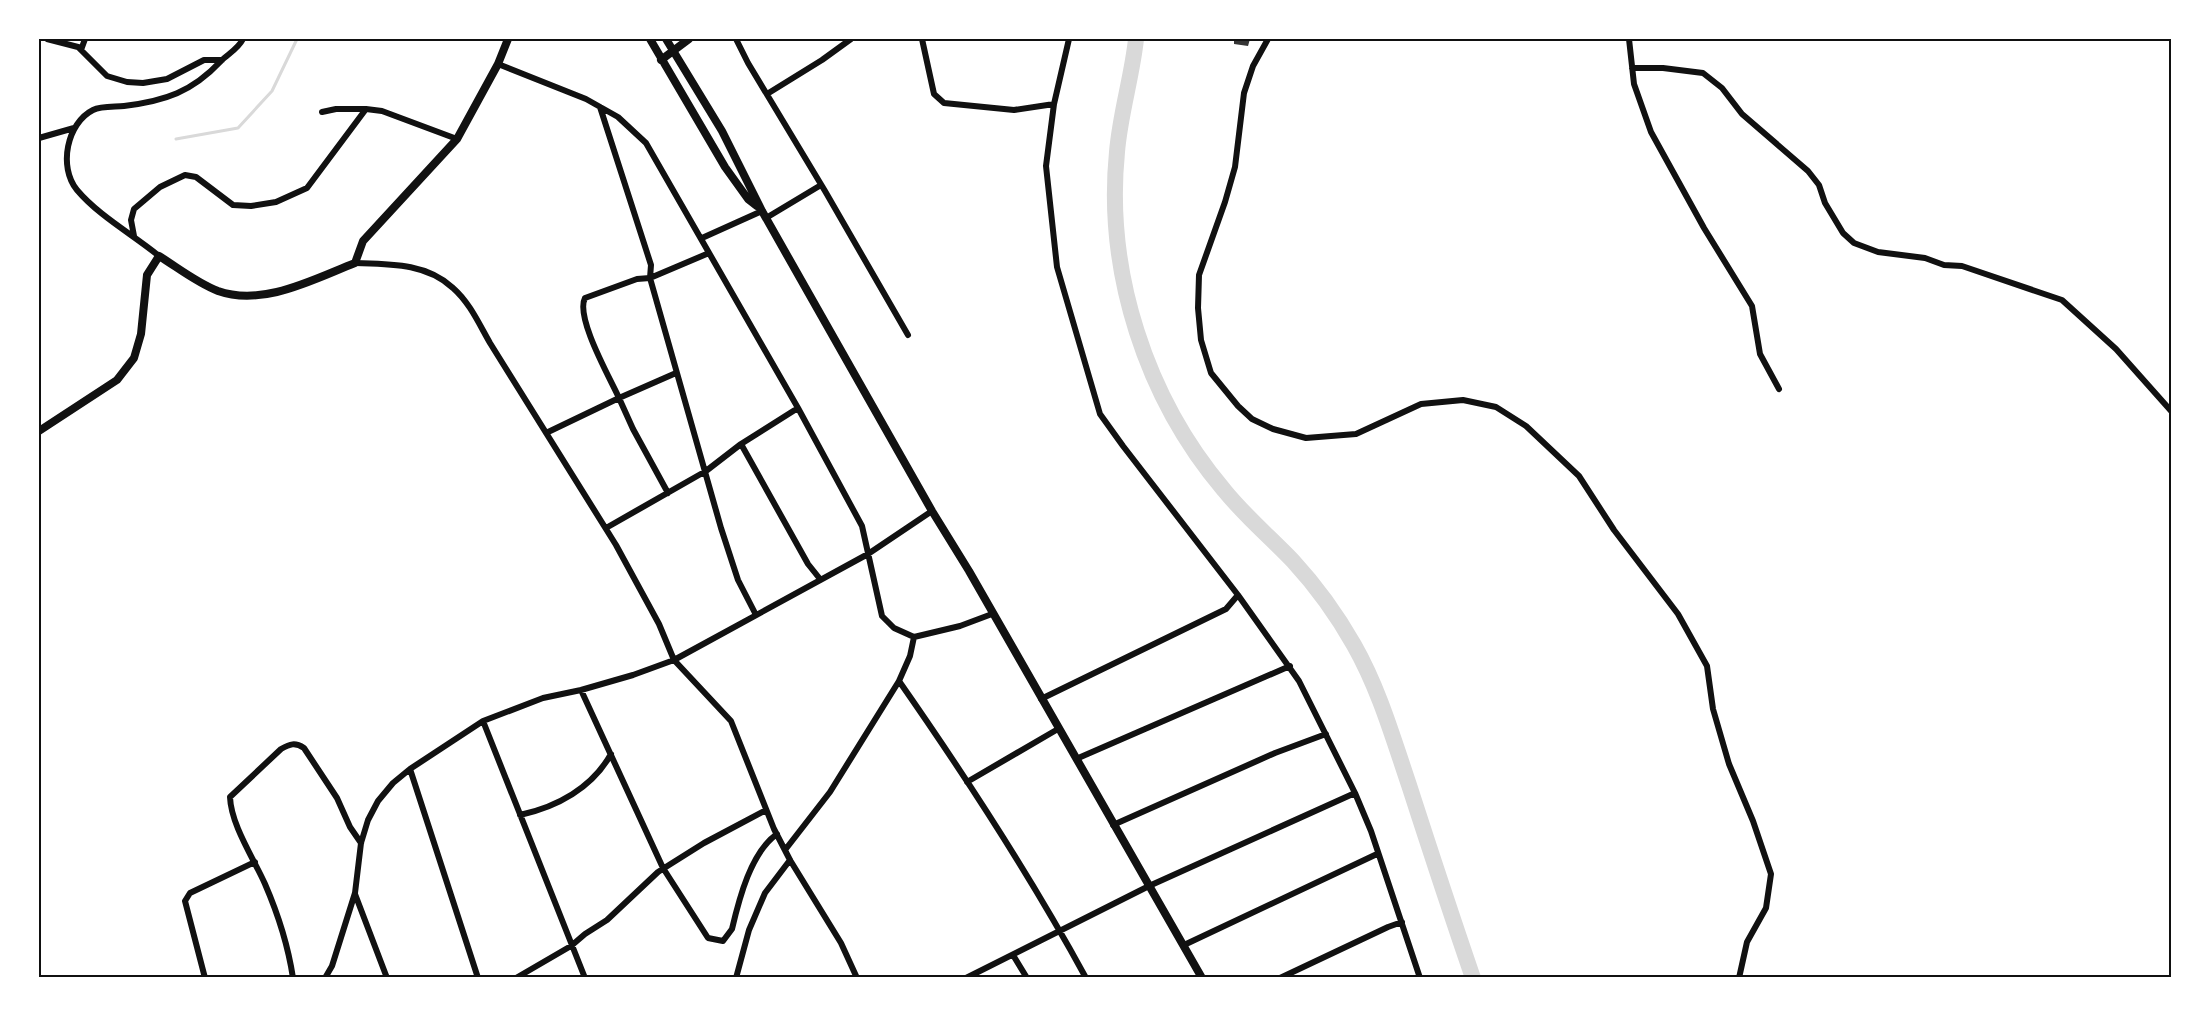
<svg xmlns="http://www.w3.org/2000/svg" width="2211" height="1017" viewBox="0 0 2211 1017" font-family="Jost,sans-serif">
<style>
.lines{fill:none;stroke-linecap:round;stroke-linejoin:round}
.stream{stroke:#d9d9d9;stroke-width:3}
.river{stroke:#d9d9d9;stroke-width:16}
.building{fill:#353535}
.minor{stroke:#111;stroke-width:6}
.tertiary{stroke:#111;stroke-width:8}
.secondary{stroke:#111;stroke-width:8}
.neatline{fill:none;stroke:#111;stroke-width:2}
</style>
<rect width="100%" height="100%" fill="#fff"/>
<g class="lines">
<!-- stream -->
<path class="stream" d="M 176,139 L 238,128 L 272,91 L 297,39"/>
<!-- river -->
<path class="river" d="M 1136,39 C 1132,77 1120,114 1117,152 C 1105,272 1146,398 1224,490 C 1245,516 1270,537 1293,561 C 1316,586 1337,615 1354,645 C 1379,689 1393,738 1409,785 C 1430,850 1451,914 1473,978"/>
</g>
<!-- building -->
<path class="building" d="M 1234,39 L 1250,39 L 1248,46 L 1234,44 Z"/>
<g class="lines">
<!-- minor -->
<path class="minor" d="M 47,39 L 78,47 L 107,76 L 127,82 L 143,83 L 167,79 L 204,60 L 222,60
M 736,39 L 748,63 L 825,191 L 908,335
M 922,39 L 934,94 L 944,103 L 1014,110 L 1054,104
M 1069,39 L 1054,104 L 1046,166 L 1057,267 L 1100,414 L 1123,446 L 1238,595 L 1299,681 L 1355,793 L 1371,831 L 1420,978
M 1268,39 L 1253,66 L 1244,93 L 1235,167 L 1225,202 L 1199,275 L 1198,308 L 1201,340 L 1211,373 L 1238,406 L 1252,419 L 1273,429 L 1306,438 L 1356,434 L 1421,404 L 1463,400 L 1496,407 L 1526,426 L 1579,476 L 1614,530 L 1678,614 L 1707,666 L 1713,709 L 1729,764 L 1753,821 L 1771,874 L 1766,908 L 1747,942 L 1739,978
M 1629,39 L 1634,84 L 1651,132 L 1704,228 L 1752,306 L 1760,354 L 1779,389
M 81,50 L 85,39
M 498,64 L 586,99 L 618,117 L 646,143 L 798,408 L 862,526 L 882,616 L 894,628 L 914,637 L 960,626 L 992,614
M 1632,68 L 1663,68 L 1703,73 L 1722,88 L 1742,114 L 1808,171 L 1819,185 L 1825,203 L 1843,233 L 1854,243 L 1878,252 L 1925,258 L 1944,265 L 1962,266 L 2062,300 L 2116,349 L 2172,412
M 767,94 L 822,60 L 851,39
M 600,107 L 651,265 L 650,278 L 721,528 L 738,580 L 756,615
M 322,112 L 336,109 L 366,109
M 39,138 L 74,128
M 766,218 L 821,185
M 134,236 L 131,220 L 134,209 L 160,187 L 185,175 L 196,177 L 233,205 L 251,206 L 276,202 L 307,188 L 366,109 L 382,111 L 457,139
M 702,238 L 762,211
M 159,256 C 132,234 99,216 77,190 C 58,167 67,123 93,110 C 101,106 115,107 124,106 C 165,101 192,92 221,61 C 228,54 238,49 243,39
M 355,263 C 389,264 427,263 453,288 C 470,303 479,324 490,343 L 616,545 L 659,624 L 674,660 L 731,721 L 774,829 L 790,860 L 841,943 L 857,978
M 676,373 L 619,398 C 610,378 575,317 585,298 L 637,279 L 650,278 L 709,253
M 546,433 L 619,398 L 633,429 L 668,493
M 741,444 L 808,564 L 820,579
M 606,528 L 706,471 L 741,444 L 798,408
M 914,637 L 910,656 L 899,681 C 966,777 1030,875 1086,978
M 581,690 L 663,868 L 708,938 L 723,941 L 732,929 C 739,899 751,852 777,834
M 1041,699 L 1226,609 L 1238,595
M 483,721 L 585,978
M 1076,759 L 1290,666
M 410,769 L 478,978
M 967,782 L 1058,729
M 520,815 C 557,807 592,788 611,754
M 1113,825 L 1275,753 L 1326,734
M 785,850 L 830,792 L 899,681
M 355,894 L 387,978
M 1184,945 L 1377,854
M 1013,955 L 1027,978
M 205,978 L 185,901 L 190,893 L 255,862
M 293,978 C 288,945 278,914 265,884 C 254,859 231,825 230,797 L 281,749 C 290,744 295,742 304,748 L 337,798 L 350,827 L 361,843
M 325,978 L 332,966 L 355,893 L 361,843 L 368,820 L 378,801 L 393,783 L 410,769 L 483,721 L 543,698 L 581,690 L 633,675 L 674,660 L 868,554 L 932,511
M 516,978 L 571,946 L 585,934 L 607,920 L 658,872 L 669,865 L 704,843 L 766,810
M 736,978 L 749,930 L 765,893 L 790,860
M 966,978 L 1149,886 L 1355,793
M 1280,978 L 1388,927 L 1402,922"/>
<!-- tertiary -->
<path class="tertiary" d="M 39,431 L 117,380 L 134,358 L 141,334 L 147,275 L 159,256 C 177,267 197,283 218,291 C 263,307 314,279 355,263 L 363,241 L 457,139 L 498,64 L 508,39"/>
<!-- secondary -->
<path class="secondary" d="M 650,39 L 725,167 L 748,199 L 757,206
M 666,39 L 722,131 L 762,211 L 932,511 L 969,571 L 1202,978
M 661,60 L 689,39"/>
</g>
<!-- border -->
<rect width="2211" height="1017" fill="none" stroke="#ffffff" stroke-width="81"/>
<rect x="40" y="40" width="2130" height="936" class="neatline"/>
</svg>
